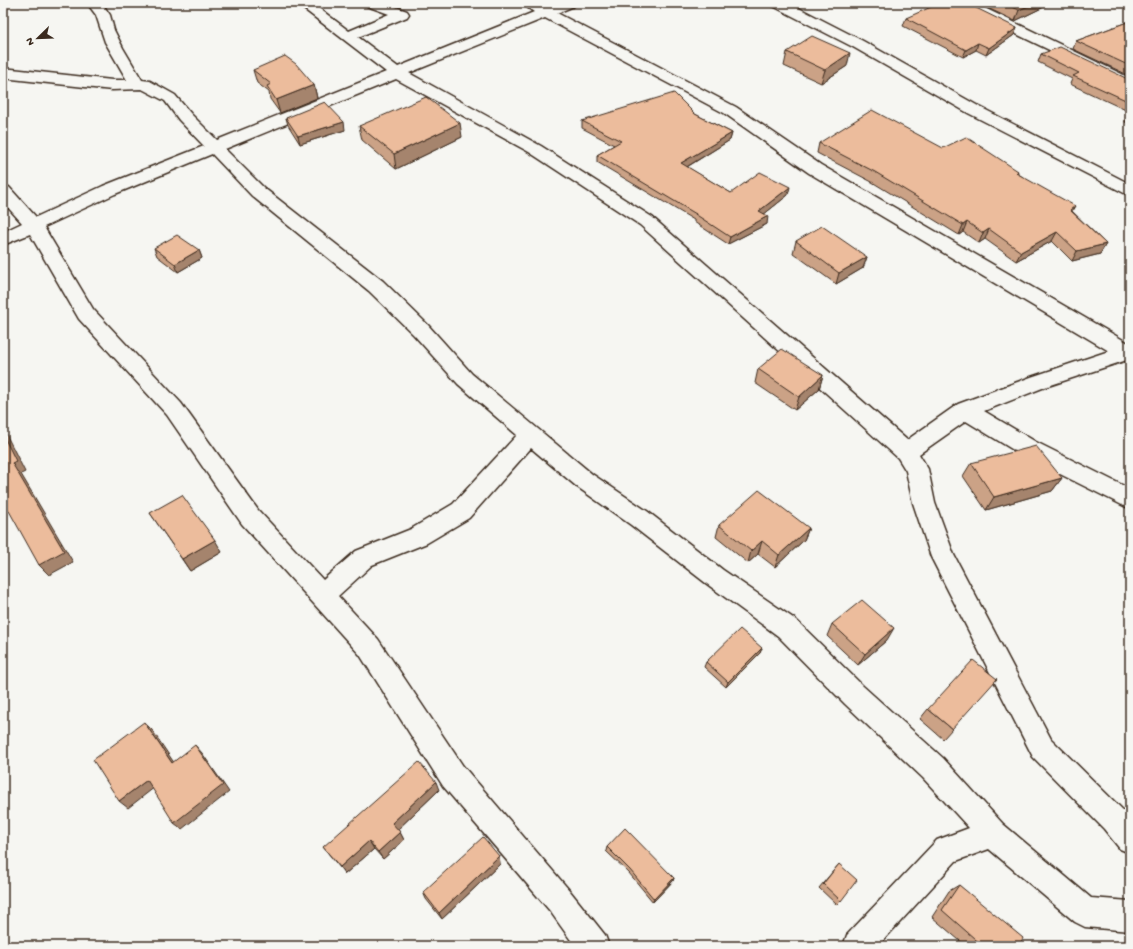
<svg xmlns="http://www.w3.org/2000/svg" width="1133" height="949" viewBox="0 0 1133 949" font-family="'Gochi Hand',sans-serif">
<style>
.lines{fill:none;stroke-linecap:round;stroke-linejoin:round}
.minor-casing{stroke:#3b2a1e;stroke-width:3}
.minor{fill:#f6f6f2;fill-rule:evenodd}
.wall{fill:#cba286;stroke:#3b2a1e}
.shaded-wall{fill:#a5846d;stroke:#3b2a1e}
.building{fill:#ecbc9c;stroke:#3b2a1e}
</style>
<rect width="100%" height="100%" fill="#f6f6f2"/>
<filter id="ink" filterUnits="userSpaceOnUse"><feTurbulence type="fractalNoise" baseFrequency=".025" numOctaves="2"/><feDisplacementMap in="SourceGraphic" scale="8" xChannelSelector="R" yChannelSelector="G"/><feConvolveMatrix kernelMatrix="1 2 1 2 8 2 1 2 1" color-interpolation-filters="sRGB"/></filter>
<g filter="url(#ink)">
<g class="lines">
<!-- minor casing -->
<g class="minor-casing">
<path id="minor" d="M 87,3 L 102,3 L 110,15 L 114,30 L 123,48 L 142,80 L 150,81 L 175,95 L 191,114 L 217,140 L 386,72 L 296,3 L 312,3 L 349,31 L 389,14 L 367,6 L 365,3 L 385,3 L 407,11 L 409,14 L 407,17 L 358,37 L 398,67 L 534,12 L 521,3 L 539,3 L 546,7 L 557,3 L 576,3 L 574,6 L 557,13 L 736,107 L 821,165 L 1130,344 L 1130,359 L 1045,387 L 984,411 L 1036,442 L 1130,489 L 1130,509 L 1020,454 L 966,421 L 919,454 L 928,469 L 935,503 L 954,555 L 1051,739 L 1130,817 L 1130,853 L 1120,849 L 1104,829 L 1033,757 L 931,557 L 913,503 L 906,471 L 898,458 L 640,225 L 529,152 L 396,79 L 225,149 L 264,188 L 383,281 L 428,325 L 472,374 L 592,474 L 647,511 L 723,570 L 796,620 L 863,686 L 943,758 L 1003,824 L 1091,898 L 1130,901 L 1130,931 L 1085,927 L 1075,922 L 989,849 L 956,861 L 878,946 L 843,946 L 847,935 L 937,840 L 969,828 L 923,778 L 845,704 L 778,636 L 707,584 L 631,525 L 576,486 L 531,448 L 469,518 L 427,543 L 372,565 L 338,596 L 378,639 L 463,766 L 570,891 L 605,935 L 609,946 L 575,946 L 550,911 L 443,786 L 360,655 L 242,524 L 167,415 L 79,319 L 30,234 L 3,245 L 3,232 L 22,223 L 3,202 L 3,186 L 9,187 L 36,217 L 103,186 L 204,146 L 179,120 L 165,101 L 142,89 L 112,90 L 3,78 L 3,68 L 112,80 L 127,80 L 105,42 L 96,15 ZM 545,18 L 724,113 L 809,173 L 1109,351 L 1031,377 L 958,404 L 907,440 L 652,217 L 541,146 L 409,73 ZM 212,154 L 252,196 L 369,291 L 414,335 L 458,384 L 517,435 L 453,504 L 411,529 L 356,551 L 323,580 L 258,510 L 181,403 L 93,309 L 44,227 L 115,194 Z
M 771,3 L 789,3 L 863,41 L 980,107 L 1130,184 L 1130,196 L 968,113 L 853,47 L 773,6 Z
M 956,3 L 974,3 L 1130,78 L 1130,89 L 958,6 Z"/>
</g>
<!-- minor -->
<use href="#minor" class="minor"/>
</g>
<!-- wall -->
<path class="wall" d="M 977,3 L 1052,3 L 1015,21 Z
M 906,18 L 1017,28 L 1014,35 L 986,55 L 976,50 L 963,57 L 903,26 Z
M 1130,21 L 1130,76 L 1073,49 L 1076,41 Z
M 787,52 L 847,66 L 821,83 L 784,66 Z
M 1041,54 L 1130,80 L 1130,112 L 1070,84 L 1072,79 L 1038,62 Z
M 253,70 L 314,85 L 317,98 L 280,113 L 270,99 L 269,92 L 257,83 Z
M 1129,113 L 1130,113 L 1130,124 L 1125,122 Z
M 695,114 L 732,133 L 730,140 L 687,167 L 731,193 L 788,195 L 764,214 L 767,224 L 728,244 L 694,222 L 694,220 L 597,162 L 597,155 L 614,145 L 582,128 L 582,121 Z
M 286,118 L 345,130 L 300,144 L 288,125 Z
M 359,126 L 462,137 L 396,169 L 362,140 Z
M 819,143 L 943,148 L 1018,171 L 1017,173 L 1072,211 L 1106,244 L 1100,254 L 1072,261 L 1052,241 L 1016,261 L 985,239 L 979,243 L 963,232 L 959,235 L 872,182 L 817,153 Z
M 796,241 L 867,257 L 863,268 L 836,284 L 793,253 Z
M 154,248 L 199,250 L 202,258 L 178,272 L 157,256 Z
M 1130,268 L 1130,273 L 1128,272 Z
M 758,369 L 823,375 L 819,389 L 795,410 L 755,383 Z
M 971,463 L 1062,478 L 1052,491 L 986,510 L 963,476 Z
M 150,513 L 222,552 L 190,571 Z
M 719,525 L 809,528 L 804,540 L 775,567 L 758,554 L 748,563 L 716,537 Z
M 832,624 L 887,640 L 858,665 L 827,636 Z
M 762,648 L 760,653 L 726,687 L 704,667 L 706,662 Z
M 928,709 L 952,729 L 943,739 L 920,719 Z
M 439,790 L 398,829 L 404,840 L 383,859 L 374,849 L 345,874 L 323,847 Z
M 607,847 L 674,878 L 673,881 L 653,902 L 629,873 L 606,851 Z
M 499,856 L 500,864 L 442,919 L 426,899 L 423,892 Z
M 839,864 L 841,901 L 837,905 L 819,888 Z
M 959,885 L 1019,946 L 966,946 L 932,917 L 949,891 Z"/>
<!-- shaded-wall -->
<path class="shaded-wall" d="M 1035,3 L 1052,3 L 1015,21 L 1019,10 Z
M 1017,28 L 1014,35 L 986,55 L 989,48 Z
M 978,43 L 976,50 L 963,57 L 966,50 Z
M 850,53 L 847,66 L 821,83 L 825,70 Z
M 314,85 L 317,98 L 280,113 L 276,100 Z
M 344,122 L 345,130 L 300,144 L 298,136 Z
M 460,123 L 462,137 L 396,169 L 394,154 Z
M 732,133 L 730,140 L 680,171 L 681,163 Z
M 790,187 L 788,195 L 758,219 L 759,211 Z
M 1075,206 L 1069,216 L 1070,210 Z
M 768,216 L 767,224 L 728,244 L 730,237 Z
M 967,222 L 963,232 L 959,235 L 963,225 Z
M 989,229 L 985,239 L 979,243 L 983,233 Z
M 1057,232 L 1052,241 L 1016,261 L 1021,252 Z
M 1106,244 L 1100,254 L 1072,261 L 1077,251 Z
M 199,250 L 202,258 L 178,272 L 175,264 Z
M 867,257 L 863,268 L 836,284 L 839,273 Z
M 823,375 L 819,389 L 795,410 L 799,397 Z
M 3,428 L 25,472 L 21,474 L 73,562 L 49,575 L 39,565 L 12,463 L 3,435 Z
M 1062,478 L 1052,491 L 986,510 L 994,497 Z
M 809,528 L 804,540 L 775,567 L 779,555 Z
M 215,540 L 222,552 L 190,571 L 182,559 Z
M 762,541 L 758,554 L 748,563 L 751,551 Z
M 894,628 L 887,640 L 858,665 L 865,654 Z
M 762,648 L 760,653 L 726,687 L 728,682 Z
M 144,722 L 152,730 L 179,770 L 172,763 Z
M 195,745 L 202,753 L 229,792 L 182,829 L 174,823 Z
M 147,780 L 155,787 L 128,808 L 119,801 Z
M 436,782 L 439,790 L 396,831 L 392,823 Z
M 400,832 L 404,840 L 383,859 L 378,852 Z
M 369,841 L 374,849 L 345,874 L 340,867 Z
M 499,856 L 500,864 L 442,919 L 439,913 Z
M 674,878 L 673,881 L 653,902 L 654,899 Z"/>
<!-- building -->
<path class="building" d="M 940,3 L 966,3 L 1017,28 L 989,48 L 978,43 L 966,50 L 906,18 Z
M 1004,3 L 1035,3 L 1019,10 Z
M 1130,21 L 1130,66 L 1076,41 Z
M 812,36 L 850,53 L 825,70 L 787,52 Z
M 1060,47 L 1130,80 L 1130,102 L 1073,76 L 1079,73 L 1041,54 Z
M 285,56 L 296,64 L 314,85 L 276,100 L 267,86 L 271,84 L 253,70 Z
M 674,93 L 695,114 L 732,133 L 681,163 L 731,193 L 760,172 L 790,187 L 759,211 L 768,216 L 730,237 L 695,214 L 696,214 L 597,155 L 621,141 L 582,121 Z
M 426,97 L 460,123 L 394,154 L 359,126 Z
M 325,102 L 344,122 L 298,136 L 286,118 Z
M 872,110 L 943,148 L 966,137 L 1018,171 L 1016,173 L 1075,206 L 1070,210 L 1106,244 L 1077,251 L 1057,232 L 1021,252 L 989,229 L 983,233 L 967,222 L 963,225 L 875,172 L 819,143 Z
M 822,226 L 867,257 L 839,273 L 796,241 Z
M 177,235 L 199,250 L 175,264 L 154,248 Z
M 782,349 L 823,375 L 799,397 L 758,369 Z
M 3,435 L 16,461 L 12,463 L 64,551 L 39,565 L 3,500 Z
M 1036,446 L 1062,478 L 994,497 L 971,463 Z
M 759,490 L 809,528 L 779,555 L 762,541 L 751,551 L 719,525 Z
M 182,495 L 215,540 L 182,559 L 150,513 Z
M 862,600 L 894,628 L 865,654 L 832,624 Z
M 740,629 L 762,648 L 728,682 L 706,662 Z
M 973,660 L 997,679 L 952,729 L 928,709 Z
M 144,722 L 172,763 L 195,745 L 223,785 L 174,823 L 147,780 L 119,801 L 93,760 Z
M 419,762 L 436,782 L 392,823 L 400,832 L 378,852 L 369,841 L 340,867 L 323,847 Z
M 625,828 L 674,878 L 654,899 L 630,870 L 607,847 Z
M 483,837 L 499,856 L 439,913 L 423,892 Z
M 839,864 L 857,880 L 841,901 L 823,884 Z
M 959,885 L 1023,938 L 1019,946 L 983,946 L 942,910 Z"/>
</g>
<!-- margin -->
<rect width="1133" height="949" fill="none" stroke="#f6f6f2" stroke-width="16"/>
<rect x="8" y="8" width="1117" height="933" fill="none" stroke="#3b2a1e" stroke-width="1.5" filter="url(#ink)"/>
<!-- north arrow -->
<g transform="translate(38 38) rotate(247)" stroke="#f6f6f2" stroke-width="3" paint-order="stroke">
<path d="M0-3L7 15L0 10L-7 15Z" fill="#3b2a1e"/>
<text y="-6" font-size="11" font-weight="bold" text-anchor="middle" fill="#3b2a1e">N</text>
</g>
</svg>
